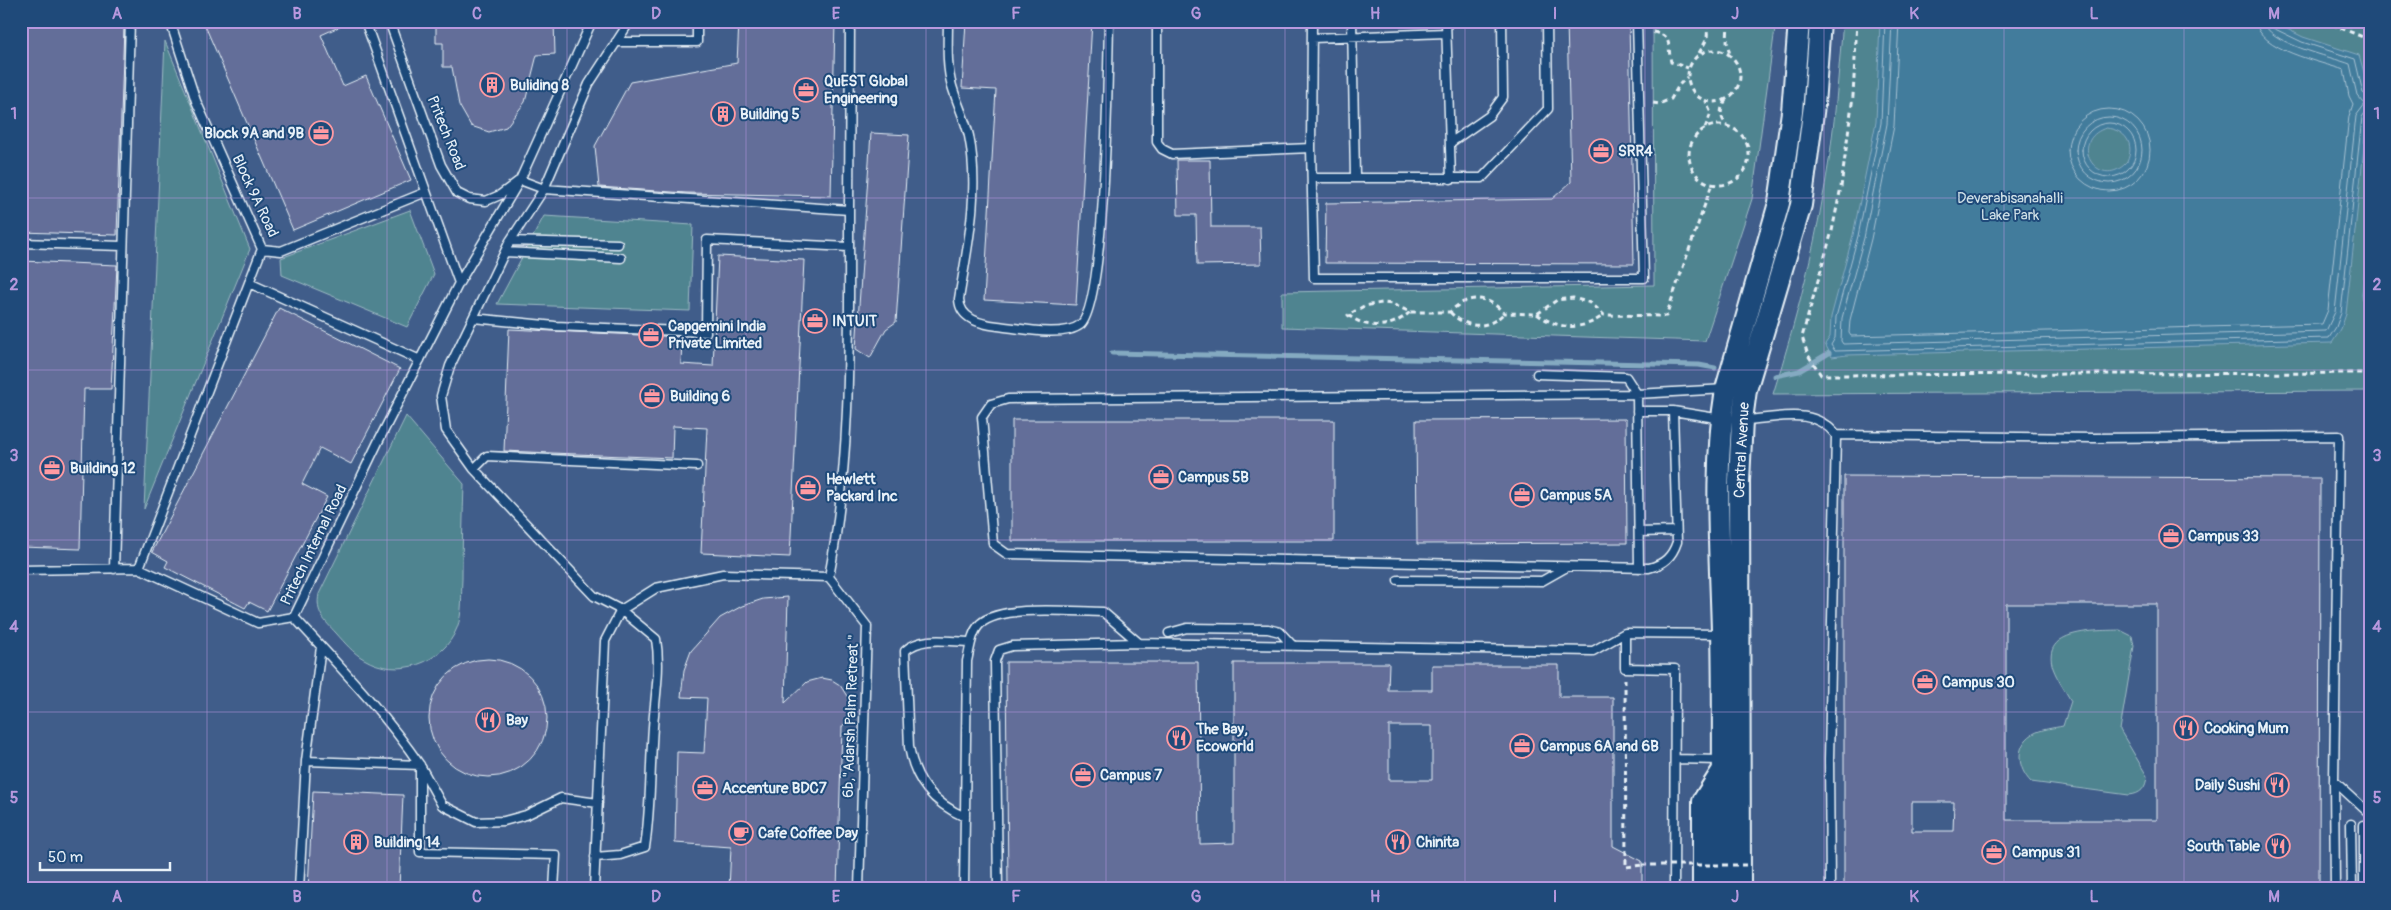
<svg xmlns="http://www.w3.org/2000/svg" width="2391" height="910" viewBox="0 0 2391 910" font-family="Pangolin,sans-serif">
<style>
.built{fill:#405d8a}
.green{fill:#508490;stroke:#9cbac4}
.water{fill:#427b9c;stroke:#84aac1;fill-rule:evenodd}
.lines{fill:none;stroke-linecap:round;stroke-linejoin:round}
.shore{stroke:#a6c2d3;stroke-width:1}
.stream{stroke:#84aac1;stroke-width:5}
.building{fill:#636e99;stroke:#e8f1f8;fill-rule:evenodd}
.service-casing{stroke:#e8f1f8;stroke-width:11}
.tertiary-casing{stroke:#e8f1f8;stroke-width:24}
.path{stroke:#e8f1f8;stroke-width:3;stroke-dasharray:5 4;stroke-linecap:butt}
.service{stroke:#1f4a7a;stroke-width:8}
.tertiary{stroke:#1f4a7a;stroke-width:20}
.path-bridge{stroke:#e8f1f8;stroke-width:3;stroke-dasharray:5 4;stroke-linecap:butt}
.grid{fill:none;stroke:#b798de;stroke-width:1;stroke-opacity:0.55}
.labels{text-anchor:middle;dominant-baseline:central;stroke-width:4;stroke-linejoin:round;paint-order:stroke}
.poi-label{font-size:15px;font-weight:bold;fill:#e8f1f8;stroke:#1f4a7a;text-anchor:start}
.street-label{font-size:15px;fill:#e8f1f8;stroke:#1f4a7a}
.park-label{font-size:15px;fill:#d1e1e8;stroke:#1f4a7a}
.neatline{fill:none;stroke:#b798de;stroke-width:2}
.grid-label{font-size:16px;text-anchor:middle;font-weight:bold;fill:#b798de}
</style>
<rect width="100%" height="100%" fill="#2d5180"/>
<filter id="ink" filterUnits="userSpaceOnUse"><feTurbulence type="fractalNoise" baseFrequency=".02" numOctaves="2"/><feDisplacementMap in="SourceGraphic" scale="10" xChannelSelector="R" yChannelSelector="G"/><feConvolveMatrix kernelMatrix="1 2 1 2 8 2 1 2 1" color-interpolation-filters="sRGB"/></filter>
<g filter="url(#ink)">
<!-- built -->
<path class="built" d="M 21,21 L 1843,21 L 1835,105 L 1822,201 L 1801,298 L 1773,394 L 2370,391 L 2370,889 L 21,889 Z"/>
<!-- green -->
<path class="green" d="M 1653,21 L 1776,21 L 1752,199 L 1705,341 L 1282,327 L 1282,292 L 1654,285 Z
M 1843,21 L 2370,21 L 2370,391 L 1773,394 C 1798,315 1818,236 1830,154 C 1836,110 1839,65 1843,21 Z
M 165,41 L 250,249 L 144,509 Z
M 410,210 L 434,274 L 407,327 L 282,275 L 281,258 Z
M 544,216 L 693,225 L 690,311 L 497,304 Z
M 406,416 L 464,484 C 463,515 462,547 462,579 C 461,595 463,613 457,628 C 443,664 397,679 364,659 C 353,653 345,643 336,633 C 325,621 315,613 319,594 Z
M 2120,630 L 2132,636 L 2134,646 L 2120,730 L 2147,776 C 2146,788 2141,794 2129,795 L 2031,782 C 2018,769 2014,746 2033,734 C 2041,729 2054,728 2063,726 L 2071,701 C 2065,690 2057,679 2053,668 C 2040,628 2097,631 2120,630 Z"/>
<!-- water -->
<path class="water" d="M 1880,21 L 2271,21 L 2303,37 L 2359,55 L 2365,76 L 2368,111 L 2346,314 L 2341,329 L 2332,343 L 1847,355 L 1832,357 L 1825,344 L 1830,337 L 1831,317 L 1853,235 L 1876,122 ZM 2106,128 C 2126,130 2135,144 2127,162 C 2099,193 2066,141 2106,128 Z
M 2370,226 L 2370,331 L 2365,330 L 2362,294 Z"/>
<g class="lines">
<!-- shore -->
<path class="shore" d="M 1885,21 L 1881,123 L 1858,236 L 1836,317 L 1835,338 L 1831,345 L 1835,351 L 2329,338 L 2336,327 L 2341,313 L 2362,117 L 2365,113 L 2370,112
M 1892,21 L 1887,124 L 1864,238 L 1842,318 L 1841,341 L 1843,344 L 2326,331 L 2335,312 L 2356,116 L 2365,104 L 2357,95 L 2350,64 C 2332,57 2265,43 2264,21
M 1899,21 L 1894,126 L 1871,239 L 1850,320 L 1849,333 L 1851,336 L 2322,324 L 2328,310 L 2349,116 L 2353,104 L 2349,96 L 2344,70 C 2322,62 2257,50 2256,21
M 2270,21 L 2273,28 L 2302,42 L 2355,59 L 2363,93 L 2370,97
M2068 150a41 41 0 1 1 82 0a41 41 0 1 1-82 0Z
M2076 150a33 33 0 1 1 66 0a33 33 0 1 1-66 0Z
M2082 150a27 27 0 1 1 54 0a27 27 0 1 1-54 0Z
M 2370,271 L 2367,304 L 2370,326"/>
<!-- stream -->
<path class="stream" d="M 1112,353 L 1699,365 L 1715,368
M 1775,376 L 1799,371 L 1829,353"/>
</g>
<!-- building -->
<path class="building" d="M 21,21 L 107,21 L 107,28 L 124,26 L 117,235 L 21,232 Z
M 203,21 L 352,21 L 321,35 L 343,86 L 366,76 L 411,180 L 293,230 Z
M 436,21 L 554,21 L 555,54 L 537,55 L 525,102 L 506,127 L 489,132 L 471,126 L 459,105 L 452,67 L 443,67 L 443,43 L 436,43 Z
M 739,21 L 835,21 L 831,196 L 686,193 L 599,187 L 595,146 L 630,82 L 737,63 Z
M 966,21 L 1092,21 L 1076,305 L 984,300 L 996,90 L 962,88 Z
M 1567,21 L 1629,21 L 1634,264 L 1325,263 L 1326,203 L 1552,199 L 1571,182 Z
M 871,133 L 909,135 L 896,322 L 886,329 L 870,358 L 856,349 Z
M 1177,160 L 1210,160 L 1211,227 L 1260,227 L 1261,264 L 1197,265 L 1196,215 L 1178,215 Z
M 718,256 L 804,260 L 790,557 L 701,553 L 707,428 L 673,426 L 672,458 L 504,451 L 509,329 L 682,337 L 681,364 L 713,366 Z
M 21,261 L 117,265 L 111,389 L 84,389 L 80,549 L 21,547 Z
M 279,308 L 400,369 L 351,464 L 320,448 L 302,484 L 327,497 L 267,611 L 249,602 L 245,608 L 165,567 L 168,561 L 152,552 Z
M 1626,419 L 1627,543 L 1417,544 L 1416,420 Z
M 1012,420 L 1334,420 L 1334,541 L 1012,541 Z
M 1844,476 L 2320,478 L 2319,889 L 1844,889 ZM 2006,604 L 2157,604 L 2157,820 L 2006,820 ZM 1912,802 L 1954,802 L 1953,831 L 1912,831 Z
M 788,597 L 785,703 L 807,682 L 822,678 L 832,680 L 840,685 L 850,701 L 848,718 L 842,727 L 837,889 L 729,889 L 731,847 L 675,843 L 677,752 L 704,753 L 707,698 L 681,697 L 684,670 L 691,651 L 720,618 L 742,606 L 763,599 Z
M429 718a59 59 0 1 1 118 0a59 59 0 1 1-118 0Z
M 1006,662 L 1198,662 L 1200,844 L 1234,843 L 1234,663 L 1389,663 L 1388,690 L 1432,690 L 1432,665 L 1559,665 L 1559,697 L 1613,697 L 1613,846 L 1642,861 L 1642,889 L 1008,889 ZM 1389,726 L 1432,726 L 1432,780 L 1389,780 Z
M 313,791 L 403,795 L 399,889 L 308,889 Z"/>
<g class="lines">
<!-- service casing -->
<g class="service-casing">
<path id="service" d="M 170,21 L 196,101 L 262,249 L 281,251 L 426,192
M 365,21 L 459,283
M 389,21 L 441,165 L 457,193 L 469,199 L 486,201 L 500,195 L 520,180 L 592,21
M 948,21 C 948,42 946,65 952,86 C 957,103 965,119 969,136 C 980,191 968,244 959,299 C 960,319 980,324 998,326 C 1018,328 1063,338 1080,325 C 1106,306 1108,65 1109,21
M 1157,21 L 1157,142 L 1162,149 L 1172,154 L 1311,148
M 1312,21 L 1311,148 L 1314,278 L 1644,278 L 1637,21
M 1352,21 L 1355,177
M 1446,21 L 1451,179
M 1312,38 L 1446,33
M 616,42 L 697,42 L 697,21
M 1450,143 L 1489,116 L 1503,97 L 1502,21
M 1312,178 L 1482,178 L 1548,109 L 1547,21
M 849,210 L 850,21
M 510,241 L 618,244
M 21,243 L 123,246
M 505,252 L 621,258
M 249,283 L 420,360
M 473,318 L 555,326 L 706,332 L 707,240 L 849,247
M 1537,374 L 1626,377 L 1637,394 L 1639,568
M 1637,411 L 1673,411 L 1722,419
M 1673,411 L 1677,542 C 1672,557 1664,564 1649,568 L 1007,554 L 993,544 L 982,417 L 991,404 L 1008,399 L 1637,394 L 1726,389
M 1743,420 C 1777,419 1813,405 1836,435 L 2094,438 L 2339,436 L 2334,781 L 2335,889
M 474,469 L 487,456 L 697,466
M 1639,532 L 1676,531
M 139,568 L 262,249
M 114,569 L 130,21
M 21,570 L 139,568 L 258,623 L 294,617 L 378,442 L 459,283 L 520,180 L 544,189 L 849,210 C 849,332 852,456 829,577
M 1398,580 L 1542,581 L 1565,568
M 294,617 C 338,665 384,712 420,765 L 306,761 L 321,647
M 1169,633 L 1187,628 L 1268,629 L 1280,632 L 1293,646
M 1625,633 L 1625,668 L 1675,669 L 1674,889
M 1675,759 L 1721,760
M 420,765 L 420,852 L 556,855 L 554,889
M 421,767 L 442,805 L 476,822 L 504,821 L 526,815 L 561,798 L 598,803
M 2334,781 L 2370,814
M 965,817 C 933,803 915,781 909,747 L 905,651 C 922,635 949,642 971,642
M 2351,824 L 2352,889
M 2364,825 L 2364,889
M 595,857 L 620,855 L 645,847 C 651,807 650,767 653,727 C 655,697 661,668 656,639 L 621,610 L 594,596 L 474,469 L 446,430 L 441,396 L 450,366 L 510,241 L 544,189 L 589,84 L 630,21
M 299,889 L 306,761
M 594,889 L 605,641 L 621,610 L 656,588 L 723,574 L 829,577 L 867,626 L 859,889
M 964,889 L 967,661 C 970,649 971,633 980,624 C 1001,604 1074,612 1103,612 L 1139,643
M 998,889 L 995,661 L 999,650 L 1012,646 L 1139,643 L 1593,651 L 1625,633 L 1722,634
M 1830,889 L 1829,759 L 1836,435"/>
</g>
<!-- tertiary casing -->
<g class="tertiary-casing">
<path id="tertiary" d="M 1703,889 L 1703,801 L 1722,771
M 1723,889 C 1722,803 1724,717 1722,631 C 1720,551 1713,468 1726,389 L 1779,203 L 1792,112 L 1799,21
M 1740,889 L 1739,481 L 1742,420 L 1746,390 L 1801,205 L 1814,105 L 1820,21"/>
</g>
<!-- path -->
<path class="path" d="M 1728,21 L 1727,42 L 1730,55
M 1857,21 L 1853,96 L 1841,187 L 1832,231 L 1802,337 L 1808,355 L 1821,375 L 2370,373
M 2324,21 L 2370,40
M 1653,32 C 1674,36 1667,47 1671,62 L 1688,68
M1688 76a26 26 0 1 1 52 0a26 26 0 1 1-52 0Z
M 1699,53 L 1707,39 L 1708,21
M 1726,100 C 1719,109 1720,118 1727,125
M 1653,103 L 1659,104 L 1671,99 L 1679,85 L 1687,77
M1689 155a30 30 0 1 1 60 0a30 30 0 1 1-60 0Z
M 1705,128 L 1711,113 L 1706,102
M 1410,312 C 1391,329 1368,330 1348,315 L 1364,306 L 1382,303 L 1392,304 L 1410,312 L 1450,312 C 1467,294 1488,295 1504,313 L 1537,314 L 1557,300 L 1573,298 L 1591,303 L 1604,315 L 1666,316 L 1712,184
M 1450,312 C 1466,329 1488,330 1504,313
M 1537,314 C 1559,330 1582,331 1604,315
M 1625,679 L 1626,867 L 1642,865"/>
<!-- service -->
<use href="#service" class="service"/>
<!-- tertiary -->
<use href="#tertiary" class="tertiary"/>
<!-- path-bridge -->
<path class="path-bridge" d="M 1642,865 L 1751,865"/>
</g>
</g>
<!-- grid -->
<path class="grid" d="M 207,21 L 207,889M 387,21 L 387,889M 567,21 L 567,889M 746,21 L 746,889M 926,21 L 926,889M 1106,21 L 1106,889M 1285,21 L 1285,889M 1465,21 L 1465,889M 1645,21 L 1645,889M 1824,21 L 1824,889M 2004,21 L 2004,889M 2184,21 L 2184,889M 21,198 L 2370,198M 21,370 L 2370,370M 21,540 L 2370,540M 21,712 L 2370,712"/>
<!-- icons -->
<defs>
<g id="building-ring" transform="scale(1.25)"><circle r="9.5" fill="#1f4a7a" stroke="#ff9aa2" stroke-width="1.5"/><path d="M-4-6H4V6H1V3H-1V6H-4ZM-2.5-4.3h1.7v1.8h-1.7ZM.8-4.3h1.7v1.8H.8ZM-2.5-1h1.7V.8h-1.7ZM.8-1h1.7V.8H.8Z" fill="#ff9aa2"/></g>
<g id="office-ring" transform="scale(1.25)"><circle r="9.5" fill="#1f4a7a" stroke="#ff9aa2" stroke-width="1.5"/><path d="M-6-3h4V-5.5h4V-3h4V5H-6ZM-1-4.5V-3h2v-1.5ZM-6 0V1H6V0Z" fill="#ff9aa2"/></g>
<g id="restaurant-ring" transform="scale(1.25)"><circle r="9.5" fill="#1f4a7a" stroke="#ff9aa2" stroke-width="1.5"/><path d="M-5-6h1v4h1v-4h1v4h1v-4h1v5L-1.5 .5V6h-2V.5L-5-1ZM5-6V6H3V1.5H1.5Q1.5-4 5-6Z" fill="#ff9aa2"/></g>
<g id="cafe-ring" transform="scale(1.25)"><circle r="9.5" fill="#1f4a7a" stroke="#ff9aa2" stroke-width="1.5"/><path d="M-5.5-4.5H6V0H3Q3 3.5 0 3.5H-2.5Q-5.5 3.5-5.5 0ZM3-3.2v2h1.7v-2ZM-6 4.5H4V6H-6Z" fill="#ff9aa2"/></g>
</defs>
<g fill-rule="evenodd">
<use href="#building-ring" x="492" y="85"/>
<use href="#office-ring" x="806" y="90"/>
<use href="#building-ring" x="723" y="114"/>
<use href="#office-ring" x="321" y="133"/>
<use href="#office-ring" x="1601" y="151"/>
<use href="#office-ring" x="815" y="321"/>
<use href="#office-ring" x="651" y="335"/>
<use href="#office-ring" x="652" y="396"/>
<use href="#office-ring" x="52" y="468"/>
<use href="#office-ring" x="1161" y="477"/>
<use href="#office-ring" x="808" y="488"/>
<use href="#office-ring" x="1522" y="495"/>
<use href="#office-ring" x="2171" y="536"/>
<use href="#office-ring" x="1925" y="682"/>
<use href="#restaurant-ring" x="488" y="720"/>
<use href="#restaurant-ring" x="2186" y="728"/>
<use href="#restaurant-ring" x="1179" y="738"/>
<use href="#office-ring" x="1522" y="746"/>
<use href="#office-ring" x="1083" y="775"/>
<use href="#restaurant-ring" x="2277" y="785"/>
<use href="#office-ring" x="705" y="788"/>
<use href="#cafe-ring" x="741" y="833"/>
<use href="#building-ring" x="356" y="842"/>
<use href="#restaurant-ring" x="1398" y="842"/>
<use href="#restaurant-ring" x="2278" y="846"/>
<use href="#office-ring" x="1994" y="852"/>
</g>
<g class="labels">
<!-- poi labels -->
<g class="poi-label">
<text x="824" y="81">QuEST Global<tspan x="824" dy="17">Engineering</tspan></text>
<text x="510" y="85">Buliding 8</text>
<text x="740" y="114">Building 5</text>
<text x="304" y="133" text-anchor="end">Block 9A and 9B</text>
<text x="1618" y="151">SRR4</text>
<text x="832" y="321">INTUIT</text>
<text x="668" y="326">Capgemini India<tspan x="668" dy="17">Private Limited</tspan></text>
<text x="670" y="396">Building 6</text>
<text x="70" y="468">Building 12</text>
<text x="1178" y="477">Campus 5B</text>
<text x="826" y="479">Hewlett<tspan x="826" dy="17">Packard Inc</tspan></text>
<text x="1540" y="495">Campus 5A</text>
<text x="2188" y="536">Campus 33</text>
<text x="1942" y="682">Campus 30</text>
<text x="506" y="720">Bay</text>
<text x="2204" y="728">Cooking Mum</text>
<text x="1196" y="729">The Bay,<tspan x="1196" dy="17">Ecoworld</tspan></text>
<text x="1540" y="746">Campus 6A and 6B</text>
<text x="1100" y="775">Campus 7</text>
<text x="2260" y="785" text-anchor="end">Daily Sushi</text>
<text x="722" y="788">Accenture BDC7</text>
<text x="758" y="833">Cafe Coffee Day</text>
<text x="374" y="842">Building 14</text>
<text x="1416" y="842">Chinita</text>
<text x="2260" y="846" text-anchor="end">South Table</text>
<text x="2012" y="852">Campus 31</text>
</g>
<!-- street labels -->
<g class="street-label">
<text transform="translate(446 133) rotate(68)">Pritech Road</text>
<text transform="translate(255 196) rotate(65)">Block 9A Road</text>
<text transform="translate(1742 450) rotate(-87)">Central Avenue</text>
<text transform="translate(314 545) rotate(-64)">Pritech Internal Road</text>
<text transform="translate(851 716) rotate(-88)">6b,"Adarsh Palm Retreat "</text>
</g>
<!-- park labels -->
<g class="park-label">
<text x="2010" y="198">Deverabisanahalli<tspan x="2010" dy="17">Lake Park</tspan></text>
</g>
</g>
<!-- margin -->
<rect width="2391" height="910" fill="none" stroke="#1f4a7a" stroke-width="55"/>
<!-- scale -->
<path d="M40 862v8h130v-8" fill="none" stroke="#e8f1f8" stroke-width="2.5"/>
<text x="48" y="862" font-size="15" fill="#e8f1f8" stroke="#1f4a7a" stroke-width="4" paint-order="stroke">50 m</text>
<rect x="28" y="28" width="2336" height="854" class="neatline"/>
<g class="grid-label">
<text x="117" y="19">A</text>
<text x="297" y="19">B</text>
<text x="477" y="19">C</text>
<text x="656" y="19">D</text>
<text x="836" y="19">E</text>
<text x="1016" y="19">F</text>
<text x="1196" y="19">G</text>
<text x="1375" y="19">H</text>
<text x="1555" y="19">I</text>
<text x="1735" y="19">J</text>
<text x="1914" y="19">K</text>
<text x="2094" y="19">L</text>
<text x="2274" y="19">M</text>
<text x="14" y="119">1</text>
<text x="2377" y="119">1</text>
<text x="14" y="290">2</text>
<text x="2377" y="290">2</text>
<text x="14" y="461">3</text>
<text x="2377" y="461">3</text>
<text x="14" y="632">4</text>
<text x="2377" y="632">4</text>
<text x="14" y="803">5</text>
<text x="2377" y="803">5</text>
<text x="117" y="902">A</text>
<text x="297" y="902">B</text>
<text x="477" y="902">C</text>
<text x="656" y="902">D</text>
<text x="836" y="902">E</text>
<text x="1016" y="902">F</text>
<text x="1196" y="902">G</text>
<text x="1375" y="902">H</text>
<text x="1555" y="902">I</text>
<text x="1735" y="902">J</text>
<text x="1914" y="902">K</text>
<text x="2094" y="902">L</text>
<text x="2274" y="902">M</text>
</g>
</svg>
